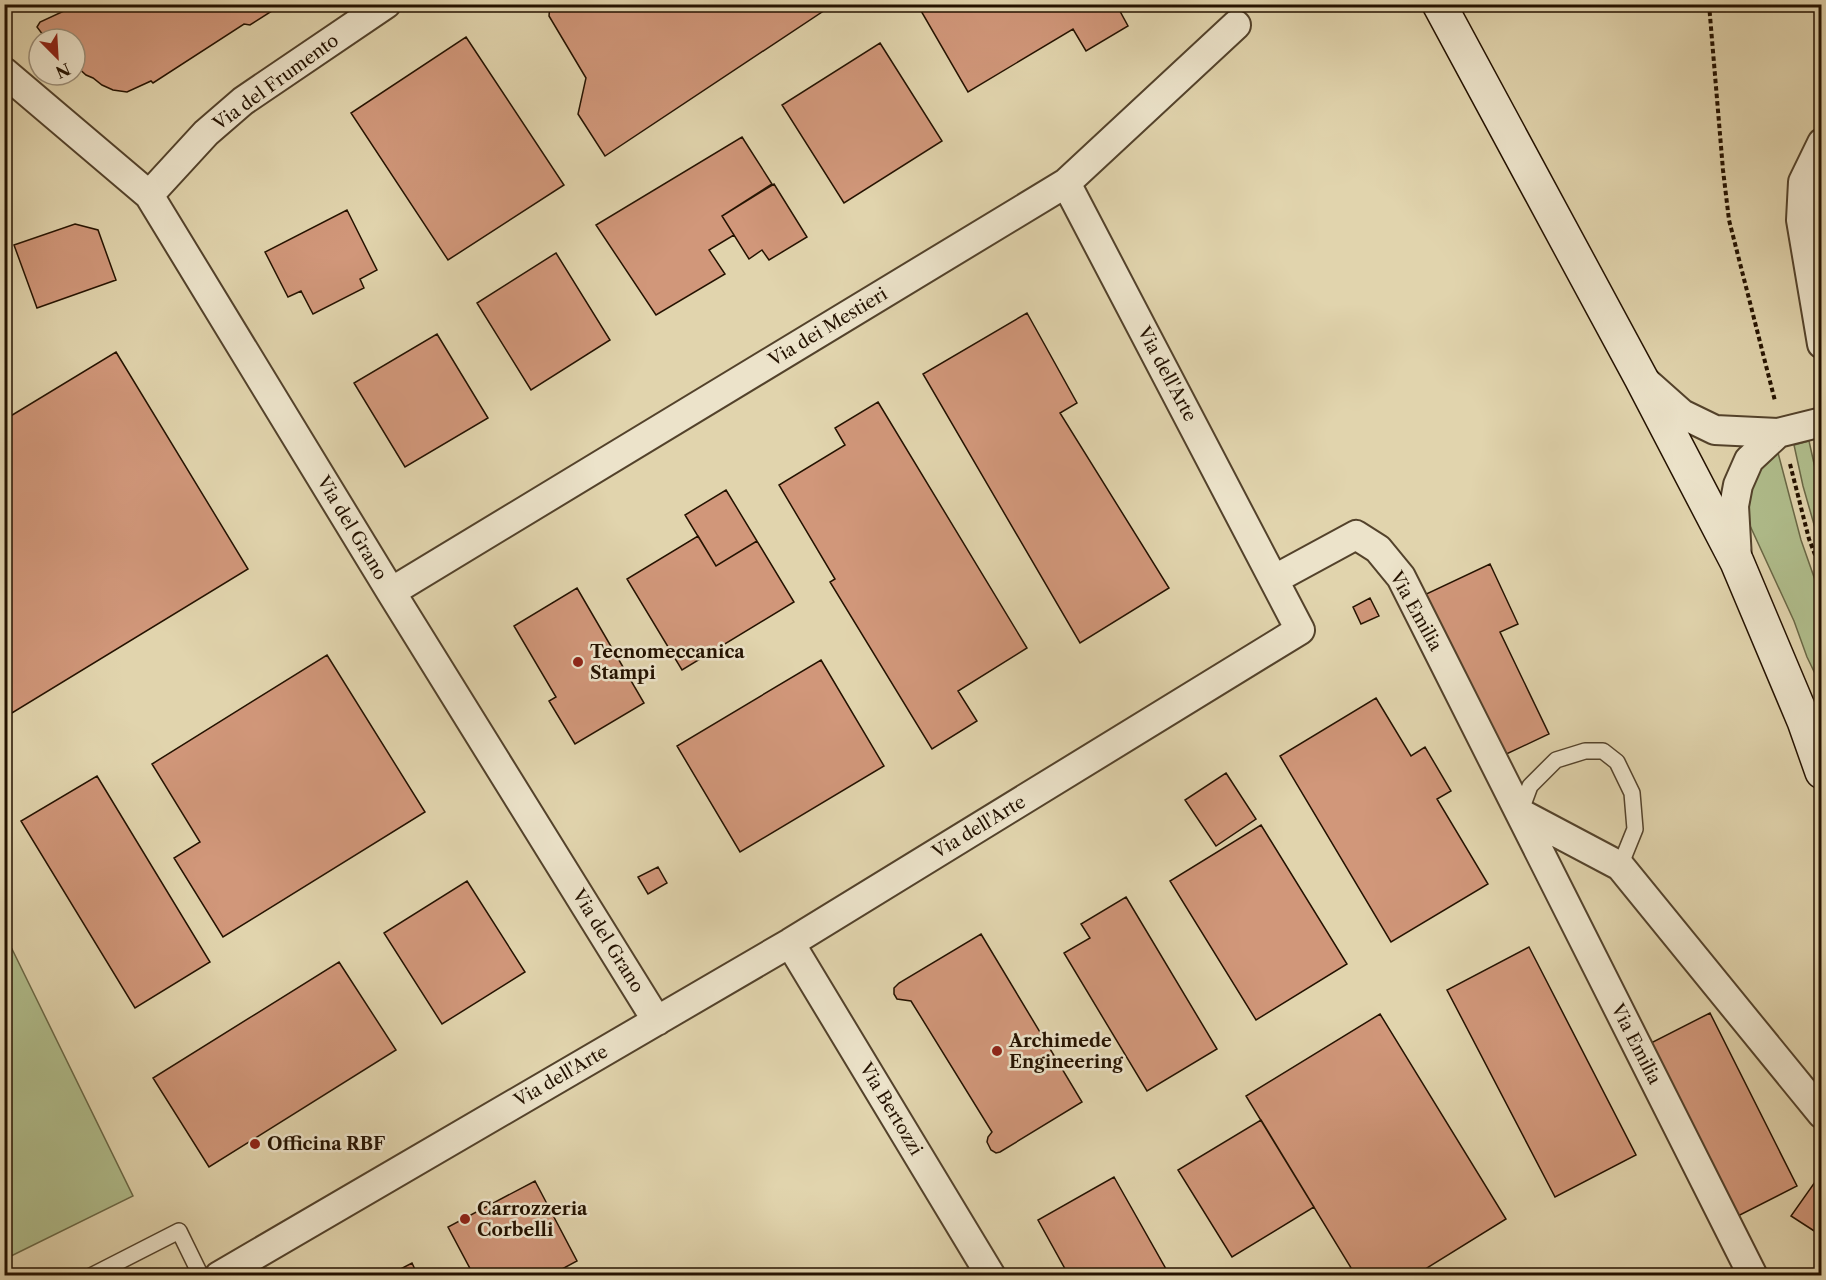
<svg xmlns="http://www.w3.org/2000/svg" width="1826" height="1280" viewBox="0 0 1826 1280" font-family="'Libre Caslon Text',serif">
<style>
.green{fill:#b0bd8c;stroke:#6a6846;stroke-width:1.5}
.building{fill:#d1977a;stroke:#241200;stroke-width:1.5}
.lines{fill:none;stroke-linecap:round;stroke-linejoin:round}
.service-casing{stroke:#53422b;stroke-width:18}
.minor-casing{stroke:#53422b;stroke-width:32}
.secondary-casing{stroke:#241200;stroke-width:36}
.path{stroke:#241200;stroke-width:4;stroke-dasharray:4.5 3;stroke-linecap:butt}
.service{stroke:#ece3ca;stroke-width:15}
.minor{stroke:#ece3ca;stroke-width:28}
.secondary{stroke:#ece3ca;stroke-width:33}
.poi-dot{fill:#8f2418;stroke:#ece3ca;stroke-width:2}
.labels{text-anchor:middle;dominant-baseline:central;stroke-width:5;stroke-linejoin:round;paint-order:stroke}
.street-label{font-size:18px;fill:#241200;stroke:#ece3ca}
.poi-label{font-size:18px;font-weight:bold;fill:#241200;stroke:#ece3ca;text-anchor:start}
</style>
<rect width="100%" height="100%" fill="#e1d4ad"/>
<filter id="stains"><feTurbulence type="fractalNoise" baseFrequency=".00333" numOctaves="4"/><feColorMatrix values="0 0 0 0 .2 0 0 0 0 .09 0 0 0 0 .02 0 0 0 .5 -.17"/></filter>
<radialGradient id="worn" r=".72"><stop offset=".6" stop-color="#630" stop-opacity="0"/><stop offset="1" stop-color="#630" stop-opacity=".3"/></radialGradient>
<!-- green -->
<path class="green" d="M 1809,441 L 1821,495 L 1821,549 L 1803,486 L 1794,445 Z
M 1777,449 L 1801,540 L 1821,597 L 1821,686 L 1807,657 L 1794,621 L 1740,504 L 1742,487 Z
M 12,949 L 133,1196 L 5,1259 L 4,953 Z"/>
<!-- building -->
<path class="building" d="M 79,4 L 269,4 L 272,11 L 250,25 L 244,24 L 153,83 L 151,81 L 127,92 L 113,90 L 102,85 L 93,78 L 86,75 L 75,65 L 75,39 L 46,39 L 37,27 L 40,22 Z
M 550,4 L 834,4 L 605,156 L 578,114 L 586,78 L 549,16 Z
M 917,4 L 1116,4 L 1128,26 L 1086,51 L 1073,29 L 968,92 Z
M 466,37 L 564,185 L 448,260 L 351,113 Z
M 880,43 L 942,141 L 844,203 L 782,105 Z
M 742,137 L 772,184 L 722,216 L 734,235 L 709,250 L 725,274 L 656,315 L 596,225 Z
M 774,184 L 807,237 L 769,260 L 762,250 L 749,259 L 722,216 Z
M 347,210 L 377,270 L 360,279 L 364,288 L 313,314 L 301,291 L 288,297 L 265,252 Z
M 75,224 L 98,230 L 116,280 L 37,308 L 14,245 Z
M 556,253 L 610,340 L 531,390 L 477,303 Z
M 1027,313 L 1077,403 L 1060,413 L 1169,588 L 1080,643 L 923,374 Z
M 437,334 L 488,418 L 405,467 L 354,383 Z
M 116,352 L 248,569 L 7,716 L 4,712 L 4,420 Z
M 878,402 L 1027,648 L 958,691 L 977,721 L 932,749 L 830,582 L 835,579 L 779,485 L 845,445 L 835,428 Z
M 726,490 L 757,541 L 716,566 L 685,515 Z
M 698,536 L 716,566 L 757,541 L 794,602 L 682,670 L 627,579 Z
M 1490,564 L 1518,624 L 1500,632 L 1549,734 L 1500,757 L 1422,596 Z
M 577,588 L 644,703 L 575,744 L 549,701 L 556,697 L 514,626 Z
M 1370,598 L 1379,616 L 1361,624 L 1353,607 Z
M 327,655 L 425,812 L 223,937 L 174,858 L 200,842 L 152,764 Z
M 821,660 L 884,766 L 740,852 L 677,746 Z
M 1376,698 L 1411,756 L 1425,747 L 1451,791 L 1437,799 L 1488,884 L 1391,942 L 1280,756 Z
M 1226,773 L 1256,819 L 1216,846 L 1185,800 Z
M 97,776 L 210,962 L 135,1008 L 21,821 Z
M 1261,825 L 1347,964 L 1256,1020 L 1170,881 Z
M 658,867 L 667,883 L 648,894 L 638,877 Z
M 467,881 L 525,972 L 442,1024 L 384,933 Z
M 1126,897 L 1217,1049 L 1147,1091 L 1064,953 L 1090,938 L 1081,924 Z
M 981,934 L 1082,1102 L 1000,1152 L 996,1153 L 991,1150 L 987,1142 L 988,1137 L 992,1132 L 911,1001 L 897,999 L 894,994 L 894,988 L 899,983 Z
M 1529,947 L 1636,1155 L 1555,1197 L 1447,990 Z
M 339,962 L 396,1050 L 209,1167 L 153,1078 Z
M 1710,1013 L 1797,1186 L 1732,1219 L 1645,1046 Z
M 1380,1014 L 1506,1219 L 1414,1276 L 1356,1276 L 1246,1096 Z
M 1261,1120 L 1314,1207 L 1232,1257 L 1178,1170 Z
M 1822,1172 L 1822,1236 L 1791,1216 Z
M 1114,1177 L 1170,1276 L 1069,1276 L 1038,1220 Z
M 535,1181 L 577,1261 L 549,1276 L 474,1276 L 448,1227 Z
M 412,1263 L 418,1276 L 387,1276 Z"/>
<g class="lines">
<!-- service casing -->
<g class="service-casing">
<path id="service" d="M 1520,813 L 1530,786 L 1556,760 L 1585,751 L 1603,751 L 1617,762 L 1632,793 L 1635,829 L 1620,866
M 91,1276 L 179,1231 L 201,1276"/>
</g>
<!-- minor casing -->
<g class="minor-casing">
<path id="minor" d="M 4,72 L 149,195 L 391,592 L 657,1021
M 1822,143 L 1803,182 L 1801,220 L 1822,344
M 149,195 L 206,133 L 243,101 L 386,4
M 1646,382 L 1682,414 L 1715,430 L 1778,433 L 1822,422
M 1737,559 L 1734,506 L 1738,485 L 1749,460 L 1778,433
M 1275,579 L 1356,535 L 1378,549 L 1401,577 L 1753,1276
M 391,592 L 1066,183 L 1236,25
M 1520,813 L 1620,866 L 1822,1114
M 790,943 L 991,1276
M 219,1276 L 790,943 L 1300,630 L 1066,183"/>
</g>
<!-- secondary casing -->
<g class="secondary-casing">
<path id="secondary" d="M 1439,4 L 1641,378 L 1737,562 L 1804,721 L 1822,772"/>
</g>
<!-- path -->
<path class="path" d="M 1709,4 L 1723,170 L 1729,220 L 1775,401
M 1790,464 L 1809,539 L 1822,573"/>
<!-- service -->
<use href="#service" class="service"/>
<!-- minor -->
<use href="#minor" class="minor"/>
<!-- secondary -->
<use href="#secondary" class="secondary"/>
</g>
<!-- markers -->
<g class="poi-dot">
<circle cx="578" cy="662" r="6"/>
<circle cx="997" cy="1051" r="6"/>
<circle cx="255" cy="1144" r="6"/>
<circle cx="465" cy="1219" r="6"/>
</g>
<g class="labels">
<!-- street labels -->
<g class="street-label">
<text transform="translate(276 82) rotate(-36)">Via del Frumento</text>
<text transform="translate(828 327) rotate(-31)">Via dei Mestieri</text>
<text transform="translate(1167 374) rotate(62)">Via dell'Arte</text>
<text transform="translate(352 528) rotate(59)">Via del Grano</text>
<text transform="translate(1416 611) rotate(61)">Via Emilia</text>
<text transform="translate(979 827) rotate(-31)">Via dell'Arte</text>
<text transform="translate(608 941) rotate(58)">Via del Grano</text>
<text transform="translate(1636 1044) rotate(63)">Via Emilia</text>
<text transform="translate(561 1076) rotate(-30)">Via dell'Arte</text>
<text transform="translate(891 1109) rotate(59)">Via Bertozzi</text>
</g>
<!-- poi labels -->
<g class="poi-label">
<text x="590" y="652">Tecnomeccanica<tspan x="590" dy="21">Stampi</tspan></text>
<text x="1009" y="1041">Archimede<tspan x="1009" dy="21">Engineering</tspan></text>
<text x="267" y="1144">Officina RBF</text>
<text x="477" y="1209">Carrozzeria<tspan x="477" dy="21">Corbelli</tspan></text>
</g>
</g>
<!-- margin -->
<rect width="1826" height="1280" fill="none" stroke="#e1d4ad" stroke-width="24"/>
<rect x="6" y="6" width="1814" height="1268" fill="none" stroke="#241200" stroke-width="3"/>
<rect x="12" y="12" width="1802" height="1256" fill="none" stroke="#241200" stroke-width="1.5"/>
<!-- north arrow -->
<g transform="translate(57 57) rotate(156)"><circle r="28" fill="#ece3ca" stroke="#9c8f79" stroke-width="1.5"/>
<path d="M0-4.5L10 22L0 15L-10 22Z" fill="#8f2418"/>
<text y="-9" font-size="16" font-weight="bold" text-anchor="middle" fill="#241200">N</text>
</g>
<rect width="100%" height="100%" filter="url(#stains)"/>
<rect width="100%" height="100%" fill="url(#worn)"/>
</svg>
